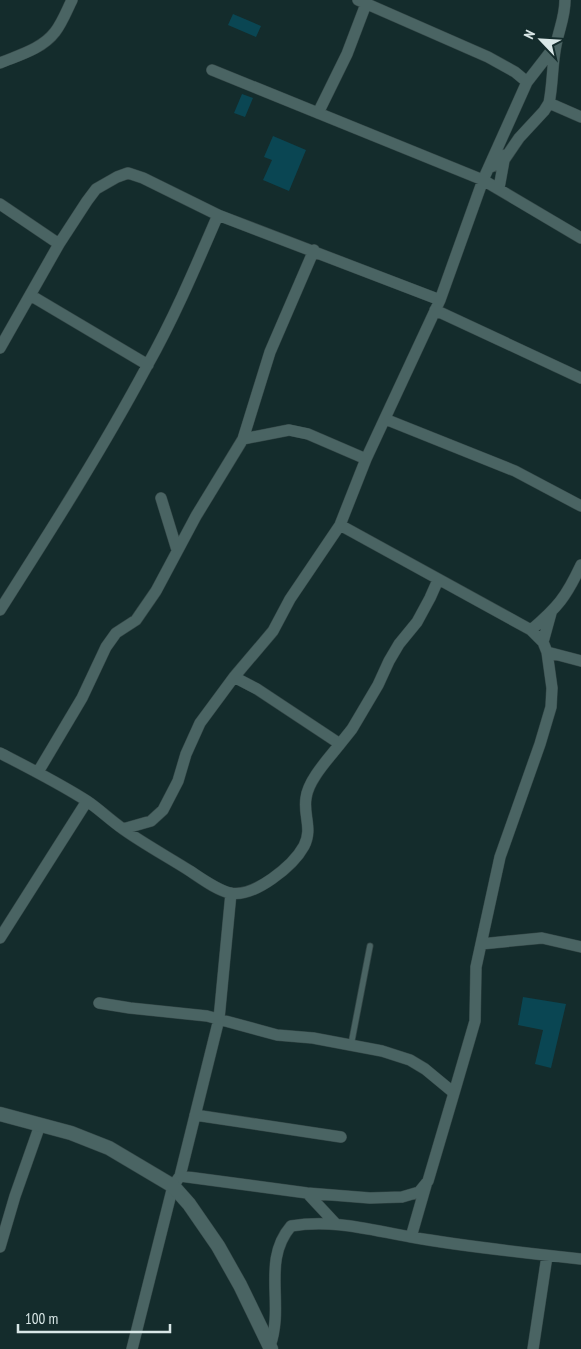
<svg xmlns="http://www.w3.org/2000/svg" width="581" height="1349" viewBox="0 0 581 1349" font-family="'PT Sans Narrow',sans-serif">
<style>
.building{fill:#0a4653}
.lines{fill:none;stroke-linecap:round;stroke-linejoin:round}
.service-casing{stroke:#344747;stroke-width:7}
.minor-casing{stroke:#344747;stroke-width:12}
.tertiary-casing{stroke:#344747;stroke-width:15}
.service{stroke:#4a6463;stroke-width:5.5}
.minor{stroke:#4a6463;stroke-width:11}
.tertiary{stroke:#4a6463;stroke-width:14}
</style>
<rect width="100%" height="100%" fill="#142c2c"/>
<!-- building -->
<path class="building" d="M 233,14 L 261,26 L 256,37 L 228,25 Z
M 242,94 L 253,98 L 245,117 L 234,113 Z
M 273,136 L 306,150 L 289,191 L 263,180 L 272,160 L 264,157 Z
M 523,997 L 566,1004 L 551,1068 L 535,1064 L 543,1030 L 518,1025 Z"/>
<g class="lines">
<!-- service casing -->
<g class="service-casing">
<path id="service" d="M 351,1045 L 370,946"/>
</g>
<!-- minor casing -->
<g class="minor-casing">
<path id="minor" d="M 358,0 L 488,57 L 515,72 L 527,82
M 0,63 C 19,55 42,49 55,32 C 62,23 67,10 72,0
M 212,70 L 483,180 L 581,238
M 549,103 C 553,84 552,64 556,45 C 559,29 565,17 565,0
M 318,113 L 347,54 L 366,4
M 489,168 L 504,160 L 519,138 L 544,111 L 549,103 L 581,117
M 499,188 L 505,155
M 0,204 L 59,244
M 30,295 L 148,365
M 435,310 L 581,378
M 0,348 L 59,244 L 87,201 L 96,189 L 117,177 L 128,173 L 143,178 L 218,215 L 440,300
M 385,419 L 515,471 L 581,506
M 243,439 L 289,430 L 308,434 L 366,459
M 161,498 L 177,550
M 340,525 L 531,630
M 581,565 C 566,597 558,607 531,630 L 543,642 L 547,652 L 552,688 L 551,707 L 540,744 L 500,857 L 481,944 L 542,938 L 581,947
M 0,610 C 51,530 102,450 147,366 C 174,318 196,266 218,215
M 543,642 L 551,613
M 547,652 L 581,661
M 234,677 L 257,689 L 340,744 L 352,729 L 378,685 L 389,661 L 399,644 L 417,622 L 430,598 L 438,580
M 0,753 C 29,768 59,783 87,801 C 99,809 110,820 123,829 C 144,844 168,857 190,871 C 202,879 217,890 230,893 C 254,898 293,866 304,846 C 313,829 303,815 306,798 C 308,780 329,758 340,744
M 38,772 L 82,698 L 106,647 L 116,633 L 136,620 L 156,591 L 196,516 L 243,439 L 270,352 L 314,250
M 123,829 L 151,821 L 163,810 L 178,781 L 186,754 L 200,723 L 234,677 L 273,631 L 290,599 L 340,525 L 366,459 L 440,300 L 483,180 L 527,82 L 555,46
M 0,938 L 87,801
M 99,1003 L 130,1008 L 207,1016 L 277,1035 L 313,1038 L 382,1051 L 410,1060 L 425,1069 L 454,1093 L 475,1021 L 476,967 L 481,944
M 195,1115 L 341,1137
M 180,1176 L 219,1019 L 231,893
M 307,1193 L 335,1223
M 411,1237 L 426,1185
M 0,1247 L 15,1196 L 40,1125
M 270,1346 C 285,1304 261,1261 291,1226 C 333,1219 370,1230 411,1237 C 468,1247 524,1253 581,1259
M 132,1349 L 173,1186 L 180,1176 L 307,1193 L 370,1198 L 402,1197 L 419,1192 L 428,1181 L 454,1093
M 533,1349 L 547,1256"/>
</g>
<!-- tertiary casing -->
<g class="tertiary-casing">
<path id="tertiary" d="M 0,1114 L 71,1133 L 109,1148 L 173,1186 L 189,1204 L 218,1246 L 240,1285 L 271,1349"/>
</g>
<!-- service -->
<use href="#service" class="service"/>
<!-- minor -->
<use href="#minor" class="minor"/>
<!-- tertiary -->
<use href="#tertiary" class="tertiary"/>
</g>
<!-- north arrow -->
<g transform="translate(541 40) rotate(295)" stroke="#142c2c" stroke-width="4" paint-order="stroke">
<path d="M0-4L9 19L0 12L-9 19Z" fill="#d9e7e7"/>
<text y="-8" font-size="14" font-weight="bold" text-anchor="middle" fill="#d9e7e7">N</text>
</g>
<!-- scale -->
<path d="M18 1324v8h152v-8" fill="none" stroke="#d9e7e7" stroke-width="2.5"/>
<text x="25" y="1324" font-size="15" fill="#d9e7e7" stroke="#142c2c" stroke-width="4" paint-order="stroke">100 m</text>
</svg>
